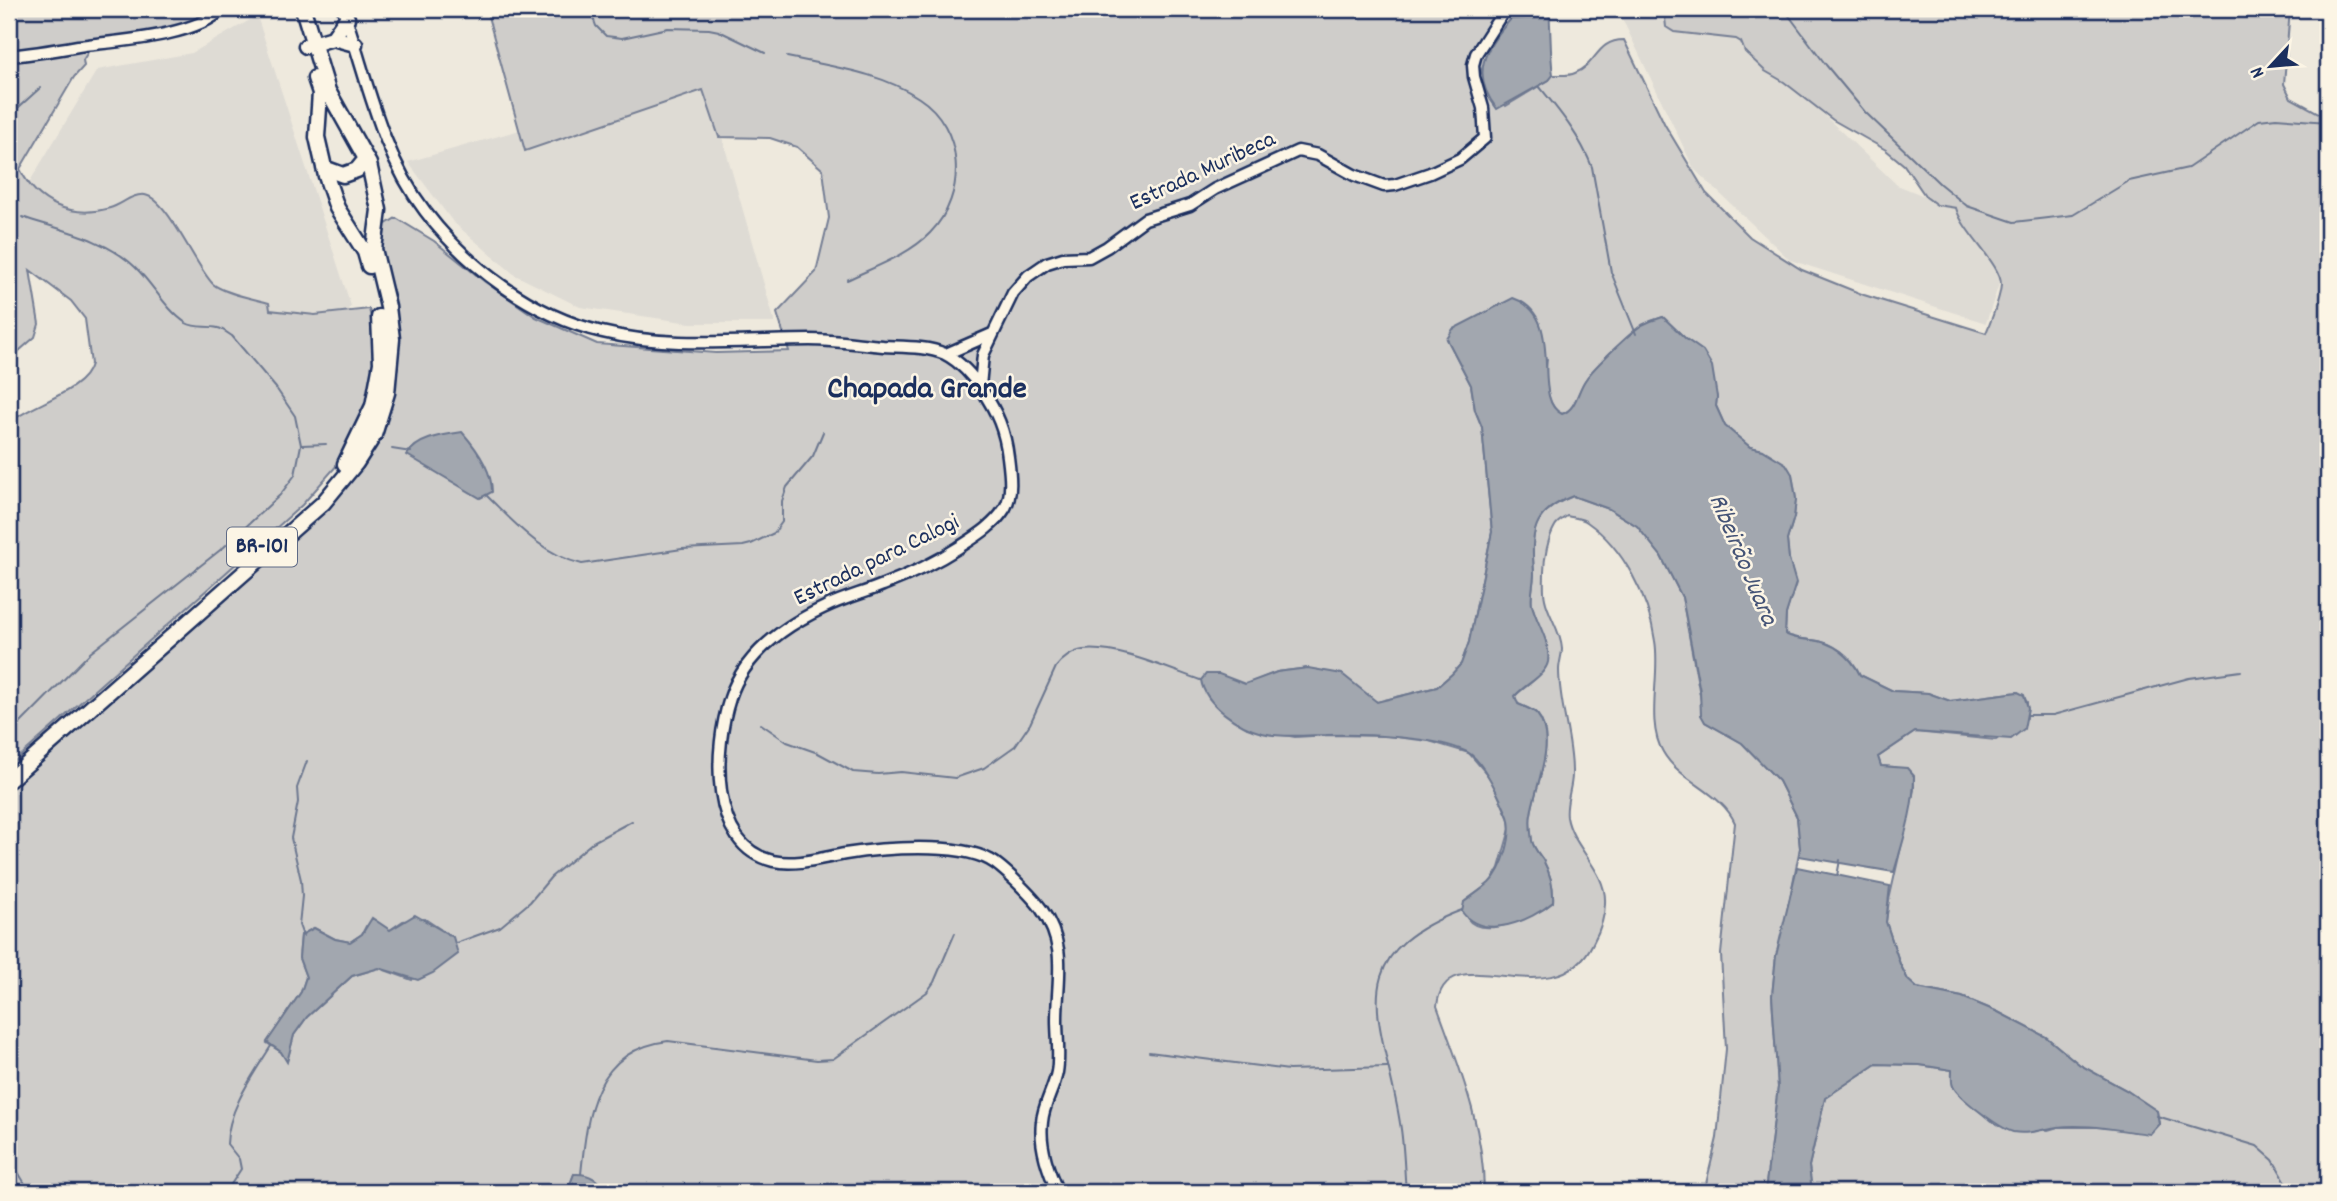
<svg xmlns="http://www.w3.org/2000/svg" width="2337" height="1201" viewBox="0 0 2337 1201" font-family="Dekko,sans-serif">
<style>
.built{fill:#dedbd4}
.green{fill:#cfcdca;stroke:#757e94;stroke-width:2;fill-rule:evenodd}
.water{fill:#a2a7af;stroke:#6c778f;stroke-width:2}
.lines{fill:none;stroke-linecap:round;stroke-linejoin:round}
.stream{stroke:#6c778f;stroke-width:2}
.tertiary-casing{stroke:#1b2f5e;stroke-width:15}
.motorway-casing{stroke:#1b2f5e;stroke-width:19}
.tertiary{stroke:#fcf5e5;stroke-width:10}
.motorway{stroke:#fcf5e5;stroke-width:14}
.labels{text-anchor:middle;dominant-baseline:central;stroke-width:5;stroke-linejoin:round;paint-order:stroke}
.shield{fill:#fcf5e5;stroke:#5e6a86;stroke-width:2}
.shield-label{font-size:23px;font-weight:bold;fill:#1b2f5e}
.street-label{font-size:24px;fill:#1b2f5e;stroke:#fcf5e5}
.water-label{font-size:26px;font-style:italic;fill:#445376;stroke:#fcf5e5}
.district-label{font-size:32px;font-weight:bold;fill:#1b2f5e;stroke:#fcf5e5}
</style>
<rect width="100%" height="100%" fill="#eee9dd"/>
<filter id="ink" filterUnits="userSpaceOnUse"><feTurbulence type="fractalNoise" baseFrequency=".0143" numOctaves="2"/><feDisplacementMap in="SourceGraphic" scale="14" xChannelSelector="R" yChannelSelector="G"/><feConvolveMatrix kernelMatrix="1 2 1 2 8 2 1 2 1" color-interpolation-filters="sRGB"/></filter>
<g filter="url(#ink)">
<!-- built -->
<path class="built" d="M 1619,12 L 1742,36 L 1897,185 L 2016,233 L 1986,323 L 1790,260 L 1694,169 Z
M 257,16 L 351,306 L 290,381 L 15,206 L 97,70 L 192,53 Z
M 705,77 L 775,323 L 690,323 L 580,307 L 515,275 L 453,222 L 408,162 Z"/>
<!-- green -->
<path class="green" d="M 9,9 L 228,9 L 210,24 L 130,43 L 90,49 L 83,60 L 84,66 L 74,77 L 20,169 C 37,204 72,219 110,208 C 121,205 133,193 145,195 C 168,199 195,266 213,284 C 223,293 255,299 269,303 L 270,310 L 315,315 L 369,309 L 372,322 L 373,365 L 365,408 L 346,455 L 302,505 L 9,766 L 9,423 C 30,404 85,392 91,364 L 85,319 L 71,301 L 30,270 L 39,324 L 35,337 L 19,351 L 9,367 Z
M 486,9 L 1545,9 L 1524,18 L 1511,19 L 1489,49 L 1481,72 L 1506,106 L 1549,80 L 1553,75 C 1560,75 1569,76 1575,73 C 1597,65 1596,40 1624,40 L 1665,125 L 1706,193 L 1750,237 L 1802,270 L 1864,295 L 1986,333 C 1991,321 2000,297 2001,285 C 2002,265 1963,233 1956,208 L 1937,205 L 1926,197 L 1904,165 L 1886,150 L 1833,120 L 1784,82 L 1765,71 L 1745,52 L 1741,42 L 1736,39 L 1674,32 L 1666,27 L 1664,9 L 2290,9 L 2284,84 L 2291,98 L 2328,118 L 2328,1192 L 1812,1192 L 1809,1166 L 1825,1098 L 1876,1064 L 1920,1065 L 1952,1070 L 1953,1086 L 1964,1098 L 1991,1121 L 2048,1130 L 2058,1127 L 2114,1127 L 2134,1132 L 2159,1124 L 2157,1111 L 2126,1090 L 2080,1065 L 2046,1037 L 1998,1012 L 1962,997 L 1917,988 L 1908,980 L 1900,964 L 1886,922 L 1889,900 L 1914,790 L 1914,777 L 1894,767 L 1881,766 L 1878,757 L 1915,732 L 1996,740 L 2027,718 L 2027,702 L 2018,692 L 1950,701 L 1928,693 L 1893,691 L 1860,675 C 1852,656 1833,642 1812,640 C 1802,639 1795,639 1785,634 L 1786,614 L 1795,583 L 1789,559 L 1787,540 L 1794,517 L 1796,499 L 1792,474 L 1763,450 L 1750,447 L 1725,426 L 1716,406 L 1717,397 L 1703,352 L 1686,339 L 1663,317 C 1657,319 1649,322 1643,325 C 1630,333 1595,367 1586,379 C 1577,391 1577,409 1562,414 C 1545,406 1545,376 1547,359 L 1447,339 L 1471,385 L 1475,410 L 1482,427 L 1492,532 L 1469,642 L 1461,664 L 1452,674 L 1437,687 L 1377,702 L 1308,668 L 1277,672 L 1210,699 L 1247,728 L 1295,737 L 1329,735 L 1387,736 L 1429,741 L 1469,753 L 1491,779 L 1509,819 L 1510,829 L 1499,868 L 1491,882 L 1464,902 C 1464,907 1464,914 1467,918 C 1482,941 1539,915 1553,902 C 1554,887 1550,873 1543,860 C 1539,854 1534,849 1532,841 C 1531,833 1529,822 1531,814 C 1535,786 1558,739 1537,714 C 1532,709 1524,707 1518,704 L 1515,696 C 1524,686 1545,676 1547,662 C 1550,648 1536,620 1532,605 C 1530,595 1534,583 1534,573 C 1531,532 1531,512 1573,496 L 1609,509 L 1637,526 L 1661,556 L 1682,597 L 1705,722 L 1742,743 L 1779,781 L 1797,817 L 1800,848 L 1785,923 L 1776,956 L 1772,996 L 1778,1087 L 1765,1192 L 1704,1192 L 1717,1138 L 1726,1049 L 1721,954 L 1735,823 C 1722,792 1680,782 1663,752 C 1645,723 1661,674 1655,641 C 1649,598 1623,547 1587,522 C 1582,518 1574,518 1567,516 C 1563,519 1557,522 1555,526 C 1548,538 1544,558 1544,572 C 1544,580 1543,591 1545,599 C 1548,615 1561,631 1562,649 C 1562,655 1559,663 1559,670 C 1559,705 1573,740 1572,775 C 1572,788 1565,803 1567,817 C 1572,847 1607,871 1605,903 C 1605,916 1599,932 1593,943 C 1555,1022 1445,931 1437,1006 C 1459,1067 1484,1126 1484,1192 L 605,1192 L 602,1186 L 574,1174 L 567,1192 L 9,1192 L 9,788 L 333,501 L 392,344 L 370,234 L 396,218 L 434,241 L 485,282 L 536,317 L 597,344 L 716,353 L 789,351 L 777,313 L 816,272 L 829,218 L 823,170 L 797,147 L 770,138 L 719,137 L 703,90 L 525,151 ZM 425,919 L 440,929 L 412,980 L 379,968 L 352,976 L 307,1017 L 294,1035 L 287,1061 L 281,1052 L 267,1043 L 301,992 L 306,977 L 299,958 L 301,935 L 314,928 L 335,939 L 350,942 L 362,934 L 366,926 L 390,930 L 403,921 Z"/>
<!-- water -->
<path class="water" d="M 1545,9 L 1549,9 C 1551,31 1550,53 1553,75 L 1549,80 L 1497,109 C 1470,75 1484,48 1511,19 L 1524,18 Z
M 1513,298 C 1568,317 1529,399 1562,414 C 1577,409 1577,391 1586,379 C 1594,367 1630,333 1642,325 C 1648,322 1656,319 1663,317 L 1686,339 L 1703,351 L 1712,366 L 1717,397 L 1716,406 L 1725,426 L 1750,447 L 1763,450 L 1786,464 L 1792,474 L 1796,499 L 1794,517 L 1787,540 L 1789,559 L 1796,583 L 1786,614 L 1785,634 C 1795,639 1802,639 1812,640 C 1833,642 1851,656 1860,675 L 1893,691 L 1928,693 L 1950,701 L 2018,692 L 2024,695 L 2028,708 L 2024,729 L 2011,739 L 1915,732 L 1878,757 L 1881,766 L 1907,768 L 1914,776 C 1914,809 1903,841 1894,872 L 1799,856 L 1800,848 L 1797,817 L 1779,781 L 1742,743 L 1705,722 L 1701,715 L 1700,691 L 1682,597 L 1661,556 L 1637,526 L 1609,509 L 1573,496 C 1531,512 1531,533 1534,573 C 1534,584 1530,595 1532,605 C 1537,624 1551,642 1548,662 C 1545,676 1524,685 1515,696 L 1518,704 C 1524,707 1532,709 1537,714 C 1558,740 1535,786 1531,814 C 1529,822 1531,833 1532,841 C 1534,849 1539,854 1543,860 C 1550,873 1554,887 1553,902 C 1531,921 1484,941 1462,912 L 1464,902 C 1472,896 1481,890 1489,883 C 1503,870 1515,832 1507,814 C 1500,798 1483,760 1467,752 C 1435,736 1363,734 1326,735 C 1304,735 1283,738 1262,733 C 1239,727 1205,705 1201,680 L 1206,674 L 1219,674 L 1245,684 L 1277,672 L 1308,668 L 1342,674 L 1377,702 L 1437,687 L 1452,674 L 1461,664 L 1469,642 L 1492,532 L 1482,427 L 1475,410 L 1471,385 L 1447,339 L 1453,329 Z
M 462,432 C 477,449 492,470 492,492 L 480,498 L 407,455 C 417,438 442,435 462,432 Z
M 1797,867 L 1890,886 L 1886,922 L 1900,964 L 1908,980 L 1917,988 L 1962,997 L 1998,1012 L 2046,1037 L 2080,1065 L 2126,1090 L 2157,1111 L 2159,1124 L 2150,1134 C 2120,1131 2087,1123 2057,1127 C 2043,1129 2028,1135 2013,1132 C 2001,1129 1957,1097 1953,1086 C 1951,1082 1952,1074 1952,1070 L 1920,1065 L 1876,1064 L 1825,1098 L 1809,1166 L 1812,1192 L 1765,1192 L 1778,1087 L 1772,996 L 1776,956 Z
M 415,915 L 453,937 L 458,954 L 433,973 L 418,980 L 379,968 L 352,976 L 307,1017 L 294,1035 L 287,1062 L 281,1052 L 267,1042 L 301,992 L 306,977 L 299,958 L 301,935 L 314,928 L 335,939 L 350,942 L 362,934 L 372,918 L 390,930 Z
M 574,1174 C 588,1173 599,1179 605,1192 L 567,1192 Z"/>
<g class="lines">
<!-- stream -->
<path class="stream" d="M 590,9 L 596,26 L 606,36 L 622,38 L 668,28 L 709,29 L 719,31 L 765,53
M 1784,9 L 1826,65 L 1865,112 L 1940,184 L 1967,206 L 2014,222 L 2073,215 L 2129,181 L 2188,168 L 2259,120 L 2276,118 L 2328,122
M 787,57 C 832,67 880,72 919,98 C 964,127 968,195 930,233 C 909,255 874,267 847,280
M 1539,86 C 1560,112 1580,136 1592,167 L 1611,272 L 1636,334
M 9,116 L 40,88
M 302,445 L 326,444
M 392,449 L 411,452
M 486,495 C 515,523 541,554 582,564 L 682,549 L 743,546 L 751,544 L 774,533 L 782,522 L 782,501 L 787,487 L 813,456 L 823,432
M 2027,715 L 2053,715 L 2189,678 L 2241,671
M 761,724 L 787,742 L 818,753 L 853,772 L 878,774 L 901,772 L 955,778 L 984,768 L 1015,746 L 1030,724 L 1056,667 C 1062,659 1073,651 1083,650 C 1118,646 1168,669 1200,680
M 9,735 L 90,653 L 224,547 L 280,495 L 295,475 L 301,445 L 295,416 L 276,388 L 232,336 C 227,333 223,329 218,328 C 207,325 196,329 186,323 C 165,309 153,284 135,267 C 105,238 60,230 22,217
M 1837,876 L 1840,860
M 303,936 L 299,925 L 302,896 L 301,880 L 291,838 L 298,802 L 297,788 L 307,761
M 456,943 L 500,927 L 530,902 L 551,877 L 593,842 L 632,821
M 1149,1052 L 1289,1070 L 1387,1067
M 2157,1116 L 2257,1146 L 2273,1160 L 2292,1192
M 9,1157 L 30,1192
M 581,1174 C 587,1114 594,1050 668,1041 L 817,1060 L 833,1059 L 927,992 L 934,982 L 955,933
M 226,1192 L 241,1169 L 239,1159 L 227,1144 C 228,1109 253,1075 271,1046
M 1406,1192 C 1404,1169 1404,1145 1400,1123 C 1384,1022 1336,957 1462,910"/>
<!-- tertiary casing -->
<g class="tertiary-casing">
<path id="tertiary" d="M 343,9 C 367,77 380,152 425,211 C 467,267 533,316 602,332 C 671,349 741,340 810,340 C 834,340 859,344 883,346 C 903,347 927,346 945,354 C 959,361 974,377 982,390 C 997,412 1005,431 1008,457 C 1010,473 1013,494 1005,508 C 994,526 975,537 958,548 C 935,563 909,575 883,585 C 864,593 843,598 825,607 C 784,626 744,654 730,698 C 714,747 708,846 773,861 C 796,866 822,858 845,854 C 881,848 958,842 990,860 C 1002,866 1034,898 1042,910 C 1068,948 1057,977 1057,1020 C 1057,1037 1060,1056 1057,1072 C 1054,1089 1043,1105 1042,1122 C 1039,1146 1048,1171 1058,1192
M 9,56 C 32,54 55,50 78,46 C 116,41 195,37 222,9
M 946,354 L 992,334
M 980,386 L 983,355 L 1013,293 L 1028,276 L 1047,263 L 1063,258 L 1089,257 L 1107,247 L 1145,219 L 1190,205 L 1215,189 L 1298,151 L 1318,155 L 1354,175 L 1384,186 L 1395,185 L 1430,173 L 1460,159 L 1485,138 L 1483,108 L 1474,77 L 1473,65 L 1476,54 L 1505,9"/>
</g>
<!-- motorway casing -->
<g class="motorway-casing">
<path id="motorway" d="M 333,38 L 355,44
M 306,46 L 333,38 L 347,18
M 315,78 L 320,93 L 317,137 L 326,176 L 337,208 L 365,252 L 369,266
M 324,168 L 343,175 L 357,170 L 366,159
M 345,464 L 373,406 L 381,363 L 379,317
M 9,780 L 323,503 L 356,463 L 374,435 L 387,393 L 392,339 L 388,307 L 374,249 L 379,210 L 369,164 L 328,91 L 303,9"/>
</g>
<!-- tertiary -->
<use href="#tertiary" class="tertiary"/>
<!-- motorway -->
<use href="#motorway" class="motorway"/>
</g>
</g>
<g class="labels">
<!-- shield labels -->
<rect class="shield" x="227" y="527.5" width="70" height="39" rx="5"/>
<g class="shield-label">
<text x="262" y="547">BR-101</text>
</g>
<!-- street labels -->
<g class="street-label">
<text transform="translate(1203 172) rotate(-25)">Estrada Muribeca</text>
<text transform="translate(877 561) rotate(-26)">Estrada para Calogi</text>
</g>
<!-- water labels -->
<g class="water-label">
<text transform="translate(1742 560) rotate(67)">Ribeirão Juara</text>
</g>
<!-- district labels -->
<g class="district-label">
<text x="927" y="391">Chapada Grande</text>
</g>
</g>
<!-- margin -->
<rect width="2337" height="1201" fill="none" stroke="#fcf5e5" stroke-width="35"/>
<rect x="18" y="18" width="2302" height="1166" fill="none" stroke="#1b2f5e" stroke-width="2.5" filter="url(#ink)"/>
<!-- north arrow -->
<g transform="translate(2271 66) rotate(244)" stroke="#fcf5e5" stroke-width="5" paint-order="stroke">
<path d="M0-5L12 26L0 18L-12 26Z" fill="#1b2f5e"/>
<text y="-10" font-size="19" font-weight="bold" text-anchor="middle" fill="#1b2f5e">N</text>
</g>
</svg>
